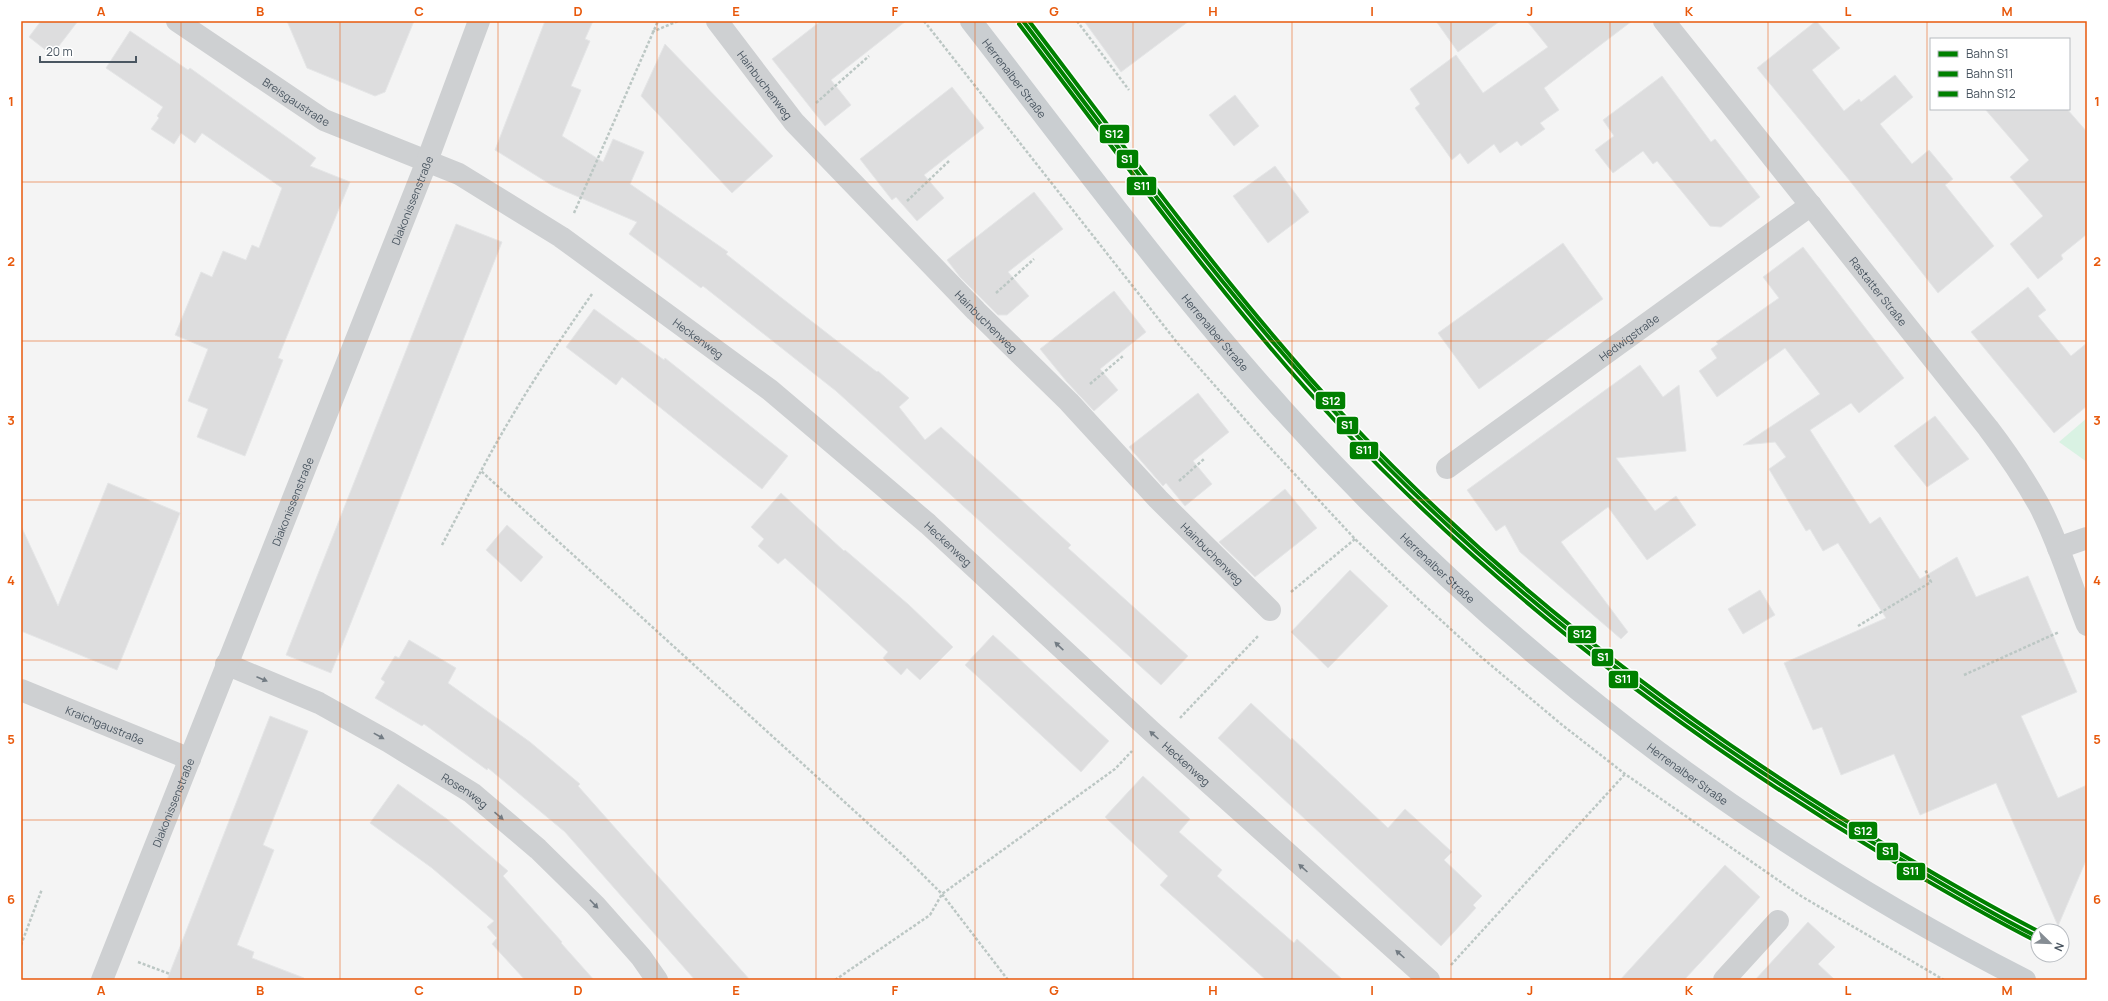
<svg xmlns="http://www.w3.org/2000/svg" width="2108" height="1001" viewBox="0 0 2108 1001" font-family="Manrope,sans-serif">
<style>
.green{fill:#d9f2e3}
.building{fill:#ddddde;stroke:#e5e6e7}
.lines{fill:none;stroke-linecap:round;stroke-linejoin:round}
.path{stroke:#bcc7c4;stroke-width:2.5;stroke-dasharray:3 2;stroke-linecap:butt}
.minor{stroke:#ced0d2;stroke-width:22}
.major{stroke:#caced1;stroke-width:22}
.rail-1-casing{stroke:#fff;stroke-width:7}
.rail-2-casing{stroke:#fff;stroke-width:7}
.rail-3-casing{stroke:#fff;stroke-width:7}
.rail-1{stroke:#008000;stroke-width:4}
.rail-2{stroke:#008000;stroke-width:4}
.rail-3{stroke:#008000;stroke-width:4}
.oneway{fill:#727b83}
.grid{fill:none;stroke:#e8590c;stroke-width:1;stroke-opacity:0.55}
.labels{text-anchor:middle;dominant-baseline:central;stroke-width:3;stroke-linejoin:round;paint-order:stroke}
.street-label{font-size:11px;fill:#4a5661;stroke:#fff}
.line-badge{stroke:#fff;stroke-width:1.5}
.badge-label{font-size:11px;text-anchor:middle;font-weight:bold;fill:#fff}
.neatline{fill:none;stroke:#e8590c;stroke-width:1.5}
.grid-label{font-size:13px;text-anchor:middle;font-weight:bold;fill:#e8590c}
</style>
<rect width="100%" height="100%" fill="#f4f4f4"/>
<!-- green -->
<path class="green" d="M 2087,418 L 2087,462 L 2059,442 Z"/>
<!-- building -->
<path class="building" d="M 41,21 L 78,21 L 52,55 L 29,37 Z
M 287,21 L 414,21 L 385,92 L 375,96 L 307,68 Z
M 545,21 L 593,21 L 585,39 L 590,41 L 571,86 L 581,90 L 562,136 L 603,162 L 613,139 L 644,152 L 630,184 L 728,252 L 726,254 L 783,299 L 877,372 L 878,371 L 909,398 L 899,407 L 925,440 L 941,427 L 1071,545 L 1068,548 L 1188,656 L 1161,685 L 836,391 L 703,286 L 701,288 L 629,234 L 637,222 L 553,186 L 495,150 Z
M 821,21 L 906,21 L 831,80 L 851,105 L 825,126 L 772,59 Z
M 1084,21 L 1189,21 L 1121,72 Z
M 1436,21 L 1500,21 L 1458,52 Z
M 1527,21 L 1632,21 L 1544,88 L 1559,110 L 1540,123 L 1545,129 L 1521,146 L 1517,141 L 1500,153 L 1494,144 L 1468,164 L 1460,153 L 1452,160 L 1415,108 L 1420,104 L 1410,89 L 1456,55 L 1483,93 L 1548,47 Z
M 1816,21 L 1840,48 L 1812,70 L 1844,111 L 1859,99 L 1861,102 L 1895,75 L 1913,97 L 1880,124 L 1912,164 L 1929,150 L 1953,179 L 1945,185 L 1994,246 L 1938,293 L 1850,181 L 1757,68 Z
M 130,31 L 188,70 L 190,68 L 316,158 L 310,166 L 350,182 L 278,358 L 283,360 L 245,456 L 197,437 L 208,409 L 188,401 L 208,349 L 175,335 L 201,272 L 212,277 L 223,251 L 246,260 L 252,245 L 259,248 L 282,188 L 202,133 L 195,143 L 181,133 L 174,144 L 151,129 L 159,118 L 157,116 L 163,107 L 106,68 Z
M 665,44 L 773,156 L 732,193 L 641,96 Z
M 1662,76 L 1711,142 L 1715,139 L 1760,197 L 1721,227 L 1710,226 L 1657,161 L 1653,164 L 1643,151 L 1613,173 L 1595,150 L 1614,136 L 1603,120 Z
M 952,87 L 984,128 L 924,175 L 944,198 L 917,221 L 896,197 L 892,200 L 860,159 Z
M 1235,95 L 1259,126 L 1234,146 L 1209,115 Z
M 1985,109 L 2067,109 L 2087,132 L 2087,234 L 2061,255 L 2063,259 L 2038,279 L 2010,244 L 2043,216 L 2010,177 L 2029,160 Z
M 1275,166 L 1309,212 L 1268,243 L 1233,196 Z
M 1034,192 L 1063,229 L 1008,272 L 1029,296 L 1007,315 L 998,315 L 960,277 L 947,260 Z
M 456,224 L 502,242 L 331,673 L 286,655 Z
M 1563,243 L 1603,299 L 1479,389 L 1438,333 Z
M 1803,247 L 1904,378 L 1859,413 L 1851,403 L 1810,430 L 1870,524 L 1880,517 L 1920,579 L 1957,557 L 1976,597 L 2028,576 L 2077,692 L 2021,716 L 2058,798 L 2087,785 L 2087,858 L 2058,926 L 1996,783 L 1920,815 L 1894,754 L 1841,775 L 1822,727 L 1813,730 L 1784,663 L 1886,618 L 1838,543 L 1823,551 L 1810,529 L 1806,531 L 1769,469 L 1786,457 L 1775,442 L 1743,445 L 1820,394 L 1785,348 L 1717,397 L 1699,371 L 1717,358 L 1711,349 L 1718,344 L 1716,342 L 1779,298 L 1763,277 Z
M 2028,287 L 2046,310 L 2038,316 L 2071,356 L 2087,343 L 2087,406 L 2054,433 L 1971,332 Z
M 1114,291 L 1146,332 L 1100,369 L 1118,390 L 1094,411 L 1067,382 L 1040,349 Z
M 594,309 L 664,360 L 665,358 L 788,456 L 762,489 L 622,377 L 616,385 L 566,347 Z
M 1640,365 L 1663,397 L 1679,385 L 1686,451 L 1616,458 L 1655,511 L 1676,496 L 1696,525 L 1647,560 L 1608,507 L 1561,542 L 1628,632 L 1621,639 L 1520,552 L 1505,525 L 1496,531 L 1467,490 Z
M 1198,393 L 1229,432 L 1193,461 L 1212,484 L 1185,506 L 1166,483 L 1163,486 L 1129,447 Z
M 1935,416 L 1969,459 L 1927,487 L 1894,446 Z
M 108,483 L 180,513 L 117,670 L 21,631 L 21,526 L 58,606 Z
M 1285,489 L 1317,528 L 1255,577 L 1219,542 Z
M 781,493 L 844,551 L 845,550 L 909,605 L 953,647 L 920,680 L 907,668 L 901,675 L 883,658 L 888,652 L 836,604 L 785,558 L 778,564 L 758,546 L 764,539 L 751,527 Z
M 507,525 L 543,557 L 521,582 L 486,550 Z
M 1350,570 L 1388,606 L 1328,668 L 1291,632 Z
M 1760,590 L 1775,615 L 1743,634 L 1728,609 Z
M 993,635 L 1109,741 L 1081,772 L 965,665 Z
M 409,640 L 456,668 L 448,683 L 530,742 L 580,784 L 578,786 L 750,980 L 695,980 L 565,832 L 488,768 L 487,770 L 424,724 L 422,726 L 375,698 L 385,682 L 381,679 L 395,656 L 399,658 Z
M 1251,703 L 1291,740 L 1292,738 L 1388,828 L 1405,809 L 1452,852 L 1444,860 L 1482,896 L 1473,905 L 1476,908 L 1441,946 L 1218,738 Z
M 270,716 L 308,731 L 263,845 L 274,850 L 237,945 L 254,952 L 252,958 L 304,978 L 304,980 L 167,980 Z
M 1143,776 L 1190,819 L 1179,832 L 1222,870 L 1217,876 L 1294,943 L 1297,939 L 1343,980 L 1266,980 L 1160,885 L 1168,876 L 1105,817 Z
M 398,784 L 447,819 L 508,871 L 503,876 L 562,942 L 561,943 L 594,980 L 525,980 L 492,944 L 497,938 L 487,927 L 494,921 L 432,868 L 370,823 Z
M 1725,865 L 1760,897 L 1724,937 L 1684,980 L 1620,980 Z
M 1808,922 L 1835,947 L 1818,964 L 1835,980 L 1755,980 Z"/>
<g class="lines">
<!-- path -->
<path class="path" d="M 924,21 L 1179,345 L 1263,440 L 1355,539 L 1420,601 L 1480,656 L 1561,724 L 1625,774 L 1801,896 L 1944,980
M 1077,21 L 1129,90
M 652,32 L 678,21
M 816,103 L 869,56
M 907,201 L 949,161
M 574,213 L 658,21
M 996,293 L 1034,259
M 592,294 C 552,351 514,409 481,471 L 905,857 L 942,894 L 1008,980
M 1090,384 L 1123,356
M 1179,481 L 1204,459
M 442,545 L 481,471
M 1291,592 L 1355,539
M 1858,626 L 1931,582 L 1925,569
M 1964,675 L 2059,632
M 1180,718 L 1259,635
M 21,945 L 42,889
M 138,962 L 170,974
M 1451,965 L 1625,774
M 835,980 L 930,915 L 942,894 L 1115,769 L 1132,751"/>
<!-- minor -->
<g class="minor">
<path id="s1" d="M 177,21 L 324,120 L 459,174 L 561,237 L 770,390 L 928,524 L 1151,731 L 1429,980"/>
<path id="s2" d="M 717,21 L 794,122 L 976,311 L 1069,402 L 1158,499 L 1270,610"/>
<path id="s3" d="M 1664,21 L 1988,428 C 2007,453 2024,478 2039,505 C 2059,543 2071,585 2087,625"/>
<path id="s4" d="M 1447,468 L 1811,205"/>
<path d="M 2058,548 L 2087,538"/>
<path id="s5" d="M 226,664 L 319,703 L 389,742 L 472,793 L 538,849 L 595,905 L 641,957 L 657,980"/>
<path id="s6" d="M 21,690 L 190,759"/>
<path id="s7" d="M 102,980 L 427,161 L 479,21"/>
<path d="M 1724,980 L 1778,921"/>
</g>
<!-- major -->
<path class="major" id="s8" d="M 971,21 C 1073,152 1172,287 1283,410 C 1493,643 1746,838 2025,980"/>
<!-- rail-1 casing -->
<g class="rail-1-casing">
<path id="rail-1" d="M 1023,21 C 1126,157 1227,297 1344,422 C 1502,591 1689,733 1887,851 C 1937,881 1986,911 2038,937"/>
</g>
<!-- rail-2 casing -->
<g class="rail-2-casing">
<path id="rail-2" d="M 1019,24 C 1123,160 1223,301 1340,426 C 1499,595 1686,737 1885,856 C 1934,885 1984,915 2036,941"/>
</g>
<!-- rail-3 casing -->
<g class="rail-3-casing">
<path id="rail-3" d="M 1029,21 C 1132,156 1232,296 1348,420 C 1507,589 1695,731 1894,850 C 1941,878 1989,906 2038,931"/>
</g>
<!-- rail-1 -->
<use href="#rail-1" class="rail-1"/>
<!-- rail-2 -->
<use href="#rail-2" class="rail-2"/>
<!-- rail-3 -->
<use href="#rail-3" class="rail-3"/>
</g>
<!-- one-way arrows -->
<defs><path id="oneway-solid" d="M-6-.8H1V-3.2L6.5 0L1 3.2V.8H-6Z"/></defs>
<g class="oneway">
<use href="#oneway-solid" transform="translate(1059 646) rotate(-137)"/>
<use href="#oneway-solid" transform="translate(262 679) rotate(23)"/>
<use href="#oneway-solid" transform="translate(1154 735) rotate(-138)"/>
<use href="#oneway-solid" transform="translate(379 736) rotate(29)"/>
<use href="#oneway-solid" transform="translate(499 816) rotate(41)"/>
<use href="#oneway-solid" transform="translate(1303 868) rotate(-138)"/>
<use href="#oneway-solid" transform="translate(594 904) rotate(46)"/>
<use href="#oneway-solid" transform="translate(1400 954) rotate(-138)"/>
</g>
<!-- grid -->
<path class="grid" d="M 181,21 L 181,980M 340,21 L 340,980M 498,21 L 498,980M 657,21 L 657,980M 816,21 L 816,980M 975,21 L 975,980M 1133,21 L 1133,980M 1292,21 L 1292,980M 1451,21 L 1451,980M 1610,21 L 1610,980M 1768,21 L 1768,980M 1927,21 L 1927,980M 21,182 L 2087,182M 21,341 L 2087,341M 21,500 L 2087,500M 21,660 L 2087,660M 21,820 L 2087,820"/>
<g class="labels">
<!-- street labels -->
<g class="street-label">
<text stroke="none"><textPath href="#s8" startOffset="72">Herrenalber Straße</textPath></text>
<text stroke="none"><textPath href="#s2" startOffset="80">Hainbuchenweg</textPath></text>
<text stroke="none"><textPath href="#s1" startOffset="144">Breisgaustraße</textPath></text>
<text stroke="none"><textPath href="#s7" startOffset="839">Diakonissenstraße</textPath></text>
<text stroke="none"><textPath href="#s3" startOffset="345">Rastatter Straße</textPath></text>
<text stroke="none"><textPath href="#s2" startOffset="404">Hainbuchenweg</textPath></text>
<text stroke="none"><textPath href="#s8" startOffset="396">Herrenalber Straße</textPath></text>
<text stroke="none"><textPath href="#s1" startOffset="613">Heckenweg</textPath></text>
<text stroke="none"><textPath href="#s4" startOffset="224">Hedwigstraße</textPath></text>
<text stroke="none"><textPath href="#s7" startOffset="515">Diakonissenstraße</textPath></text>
<text stroke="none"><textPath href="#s1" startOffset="937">Heckenweg</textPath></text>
<text stroke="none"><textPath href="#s2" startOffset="728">Hainbuchenweg</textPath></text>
<text stroke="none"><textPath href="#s8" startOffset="720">Herrenalber Straße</textPath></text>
<text stroke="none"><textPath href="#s6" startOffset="91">Kraichgaustraße</textPath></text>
<text stroke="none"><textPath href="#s1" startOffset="1261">Heckenweg</textPath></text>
<text stroke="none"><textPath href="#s8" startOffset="1044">Herrenalber Straße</textPath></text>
<text stroke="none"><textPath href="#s5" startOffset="271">Rosenweg</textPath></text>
<text stroke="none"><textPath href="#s7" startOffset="191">Diakonissenstraße</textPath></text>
</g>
</g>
<g class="line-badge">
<rect x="1099" y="124" width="31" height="20" rx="4" fill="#008000"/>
<rect x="1116" y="149" width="23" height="20" rx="4" fill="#008000"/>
<rect x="1126" y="176" width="31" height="20" rx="4" fill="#008000"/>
<rect x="1315" y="391" width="31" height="19" rx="4" fill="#008000"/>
<rect x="1336" y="416" width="23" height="19" rx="4" fill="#008000"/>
<rect x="1349" y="441" width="30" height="19" rx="4" fill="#008000"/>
<rect x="1567" y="625" width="30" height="19" rx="4" fill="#008000"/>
<rect x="1591" y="648" width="23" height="19" rx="4" fill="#008000"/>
<rect x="1608" y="670" width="31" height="19" rx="4" fill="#008000"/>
<rect x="1848" y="821" width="30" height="19" rx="4" fill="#008000"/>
<rect x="1876" y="842" width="23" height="19" rx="4" fill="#008000"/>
<rect x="1896" y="862" width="30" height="19" rx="4" fill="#008000"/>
</g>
<g class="badge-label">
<text x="1114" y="138">S12</text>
<text x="1127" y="163">S1</text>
<text x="1142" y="190">S11</text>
<text x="1331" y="405">S12</text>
<text x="1347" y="429">S1</text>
<text x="1364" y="454">S11</text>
<text x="1582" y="638">S12</text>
<text x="1603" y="661">S1</text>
<text x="1623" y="683">S11</text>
<text x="1863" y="835">S12</text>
<text x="1888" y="855">S1</text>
<text x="1911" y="875">S11</text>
</g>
<!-- border -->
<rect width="2108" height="1001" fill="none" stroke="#ffffff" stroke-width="44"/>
<!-- legend -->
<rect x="1930" y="38" width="140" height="72" fill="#ffffff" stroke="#b7bbc0"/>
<rect x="1938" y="51" width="20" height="6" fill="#008000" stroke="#b7bbc0"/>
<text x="1966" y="58" font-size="12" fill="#4a5661">Bahn S1</text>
<rect x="1938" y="71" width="20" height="6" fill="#008000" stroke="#b7bbc0"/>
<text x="1966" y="78" font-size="12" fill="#4a5661">Bahn S11</text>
<rect x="1938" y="91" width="20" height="6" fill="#008000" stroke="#b7bbc0"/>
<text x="1966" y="98" font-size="12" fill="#4a5661">Bahn S12</text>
<!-- north arrow -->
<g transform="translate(2050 943) rotate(113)"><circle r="19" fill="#ffffff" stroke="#b7bbc0"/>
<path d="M0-3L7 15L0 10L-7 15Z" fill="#868d94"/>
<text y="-6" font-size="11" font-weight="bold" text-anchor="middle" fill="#4a5661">N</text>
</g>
<!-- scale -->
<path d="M40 56v6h96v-6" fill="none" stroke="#4a5661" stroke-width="2"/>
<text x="46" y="56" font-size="12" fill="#4a5661" stroke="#ffffff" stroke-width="3" paint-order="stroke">20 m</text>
<rect x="22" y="22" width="2064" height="957" class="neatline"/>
<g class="grid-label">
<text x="101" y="16">A</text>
<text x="260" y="16">B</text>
<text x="419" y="16">C</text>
<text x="578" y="16">D</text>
<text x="736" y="16">E</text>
<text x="895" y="16">F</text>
<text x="1054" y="16">G</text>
<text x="1213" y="16">H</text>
<text x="1372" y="16">I</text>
<text x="1530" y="16">J</text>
<text x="1689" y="16">K</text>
<text x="1848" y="16">L</text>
<text x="2007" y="16">M</text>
<text x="11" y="106">1</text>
<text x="2097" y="106">1</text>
<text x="11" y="266">2</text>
<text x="2097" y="266">2</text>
<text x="11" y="425">3</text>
<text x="2097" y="425">3</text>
<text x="11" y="585">4</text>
<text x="2097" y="585">4</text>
<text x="11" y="744">5</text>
<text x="2097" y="744">5</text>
<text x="11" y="904">6</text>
<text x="2097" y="904">6</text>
<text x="101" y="995">A</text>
<text x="260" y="995">B</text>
<text x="419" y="995">C</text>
<text x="578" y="995">D</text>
<text x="736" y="995">E</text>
<text x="895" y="995">F</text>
<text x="1054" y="995">G</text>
<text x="1213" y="995">H</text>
<text x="1372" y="995">I</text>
<text x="1530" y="995">J</text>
<text x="1689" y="995">K</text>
<text x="1848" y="995">L</text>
<text x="2007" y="995">M</text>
</g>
</svg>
